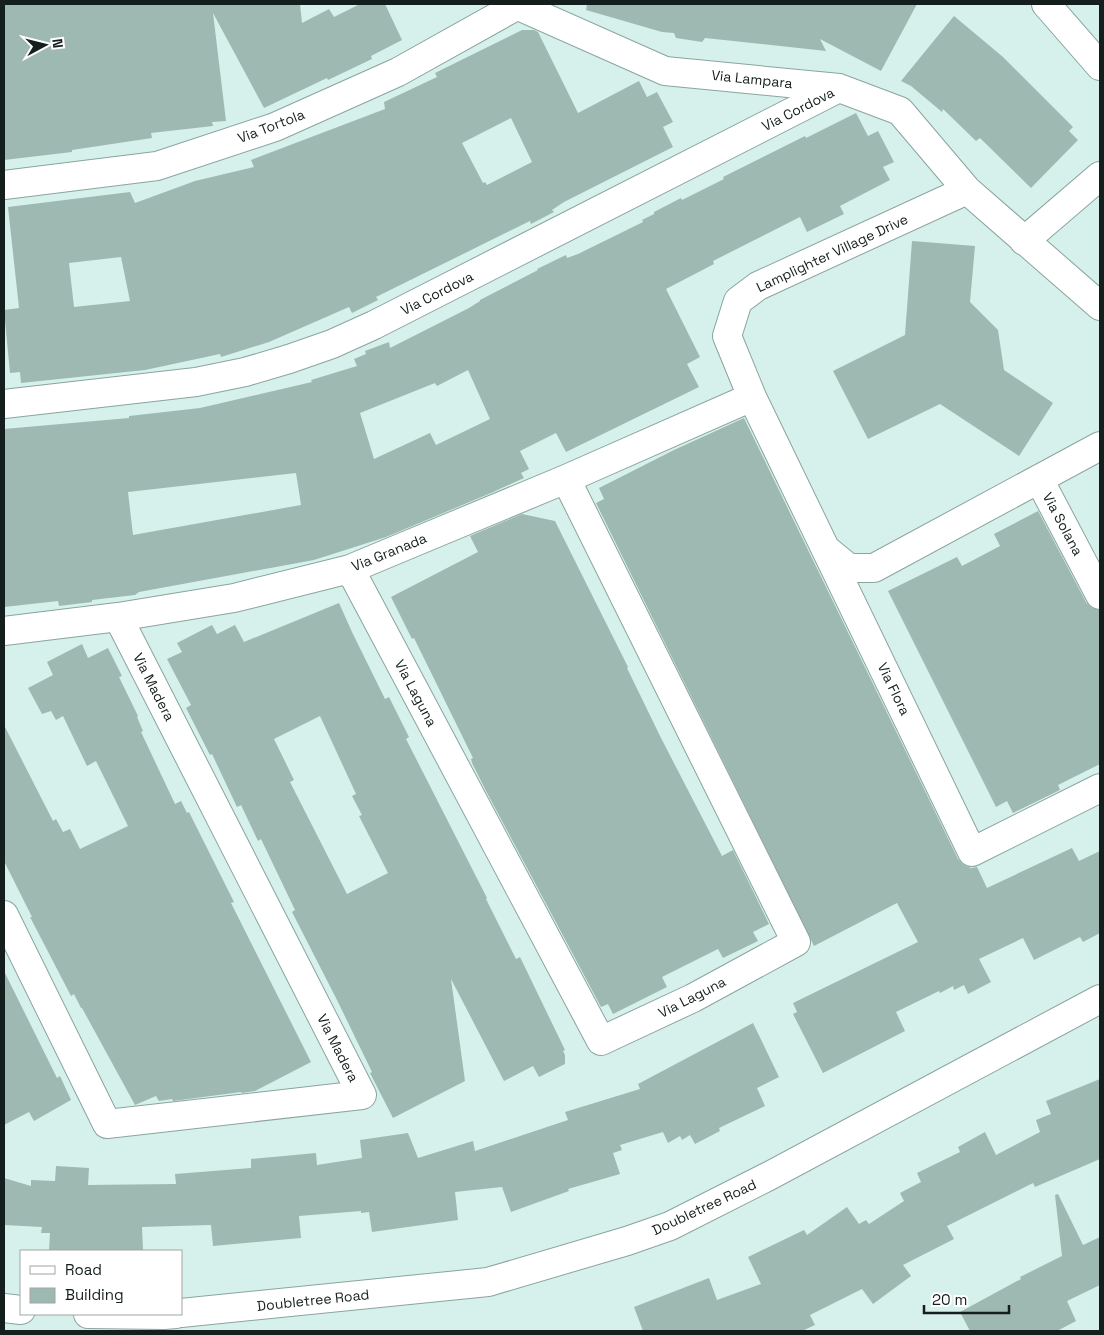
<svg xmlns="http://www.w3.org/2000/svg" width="1104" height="1335" viewBox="0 0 1104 1335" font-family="'Space Grotesk',sans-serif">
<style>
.building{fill:#9eb8b2;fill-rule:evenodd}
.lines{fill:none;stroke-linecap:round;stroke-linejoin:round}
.minor-casing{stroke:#8aa49e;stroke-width:30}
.minor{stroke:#fff;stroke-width:28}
.labels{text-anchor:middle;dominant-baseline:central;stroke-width:5;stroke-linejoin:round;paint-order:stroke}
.street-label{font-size:14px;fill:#141e1c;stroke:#fff}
</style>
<rect width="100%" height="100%" fill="#d6f1eb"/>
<!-- building -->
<path class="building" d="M 4,4 L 300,4 L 302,23 L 329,9 L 334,17 L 360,4 L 385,4 L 402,40 L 371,56 L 372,59 L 328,80 L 327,78 L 264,108 L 213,13 L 226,121 L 212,122 L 213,126 L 151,133 L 152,138 L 72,150 L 72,152 L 4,160 Z
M 587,4 L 917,4 L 881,71 L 820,39 L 826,51 L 705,38 L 702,42 L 676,38 L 674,33 L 662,32 L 586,10 Z
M 954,16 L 1003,57 L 1073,127 L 1069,131 L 1078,140 L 1031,188 L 980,138 L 976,141 L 943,109 L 942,112 L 911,86 L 901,81 Z
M 522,30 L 534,30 L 538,32 L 578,113 L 639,81 L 647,97 L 657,92 L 673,122 L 663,127 L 673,147 L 564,202 L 552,210 L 554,212 L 531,224 L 530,221 L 376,297 L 378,300 L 352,313 L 349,307 L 269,342 L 221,357 L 220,354 L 145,370 L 21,383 L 20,372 L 10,373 L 4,310 L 19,308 L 8,207 L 130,192 L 135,203 L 195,181 L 254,167 L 251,160 L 385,109 L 384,102 L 437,77 L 435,73 ZM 511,118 L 532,162 L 487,185 L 485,182 L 483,183 L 462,143 ZM 121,257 L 130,301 L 74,307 L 69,263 Z
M 856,113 L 868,136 L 878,131 L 894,162 L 883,167 L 890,180 L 840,206 L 844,214 L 807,232 L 800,217 L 713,261 L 714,264 L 666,289 L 700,357 L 687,364 L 699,387 L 566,452 L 556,433 L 520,451 L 529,469 L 521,473 L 524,478 L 491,493 L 386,537 L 314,560 L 139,592 L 135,595 L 92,600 L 92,602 L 59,606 L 58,601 L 4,607 L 4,429 L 129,418 L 129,416 L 200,408 L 312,382 L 311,380 L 357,366 L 354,359 L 366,354 L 365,351 L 389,342 L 390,348 L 469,308 L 480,301 L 480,300 L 538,270 L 537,269 L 566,255 L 567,258 L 578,254 L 643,222 L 642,220 L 654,214 L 654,212 L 681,198 L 682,200 L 724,179 L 723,177 L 805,136 L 806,138 ZM 468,370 L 490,419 L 436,445 L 430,433 L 374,459 L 360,413 L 435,383 L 437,386 ZM 296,473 L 301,505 L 133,535 L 128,492 Z
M 912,241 L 975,246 L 970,302 L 998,330 L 1004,370 L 1053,403 L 1019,456 L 940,404 L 868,439 L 833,371 L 905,335 Z
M 744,418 L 958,859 L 964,865 L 971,868 L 977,867 L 987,888 L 1072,848 L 1079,861 L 1100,851 L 1100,933 L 1083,942 L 1080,937 L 1034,960 L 1023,938 L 979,959 L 991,982 L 968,994 L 964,985 L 954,990 L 953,986 L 940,993 L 939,991 L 896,1012 L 905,1031 L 823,1073 L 793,1014 L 797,1012 L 793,1003 L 918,942 L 897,903 L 814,946 L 596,503 L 604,499 L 599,488 L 674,450 Z
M 1038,511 L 1086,602 L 1092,608 L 1100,610 L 1100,764 L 1058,785 L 1060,790 L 1013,813 L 1007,801 L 996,807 L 888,591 L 957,557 L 962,566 L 1000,546 L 994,534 Z
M 522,514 L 555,521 L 628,667 L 627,668 L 660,736 L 722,856 L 733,850 L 769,924 L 753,932 L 758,941 L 723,958 L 718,949 L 662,977 L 667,987 L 613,1014 L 608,1004 L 601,1007 L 486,791 L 472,763 L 471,759 L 473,758 L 414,638 L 412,639 L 391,597 L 478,552 L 470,536 Z
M 339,603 L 352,632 L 385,699 L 389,697 L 409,737 L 406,739 L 487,898 L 486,899 L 516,959 L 520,957 L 565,1050 L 563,1051 L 565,1055 L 565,1064 L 539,1077 L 533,1066 L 504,1081 L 451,979 L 465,1081 L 393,1118 L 370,1073 L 372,1072 L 337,1000 L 292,912 L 295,910 L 261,839 L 258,841 L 241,805 L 237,807 L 212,754 L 210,755 L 186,708 L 191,705 L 167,659 L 182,652 L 177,643 L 212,625 L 217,634 L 235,625 L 244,642 ZM 320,716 L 356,794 L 352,796 L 362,815 L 359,816 L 388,873 L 347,894 L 290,782 L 294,780 L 274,739 Z
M 82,644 L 88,658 L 108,648 L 122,676 L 119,677 L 138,716 L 137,717 L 143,731 L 141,732 L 175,804 L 181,801 L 187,813 L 189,812 L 234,902 L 231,903 L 311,1062 L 255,1091 L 242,1093 L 241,1092 L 173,1101 L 172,1099 L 159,1101 L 156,1096 L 135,1105 L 82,1008 L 81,1008 L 74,994 L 71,996 L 30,917 L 32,917 L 4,861 L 4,725 L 53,821 L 56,819 L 63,832 L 70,829 L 80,849 L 128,826 L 96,761 L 87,766 L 63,716 L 56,720 L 51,711 L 42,714 L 28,688 L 53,675 L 47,662 Z
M 4,971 L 57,1078 L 60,1076 L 71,1100 L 34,1121 L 29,1112 L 4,1125 Z
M 753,1023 L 779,1077 L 757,1088 L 765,1106 L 719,1128 L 720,1131 L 695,1144 L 690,1135 L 682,1140 L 680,1136 L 668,1143 L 663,1132 L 620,1145 L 622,1150 L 613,1153 L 620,1174 L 568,1189 L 569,1191 L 511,1212 L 502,1187 L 455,1192 L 458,1220 L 372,1232 L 369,1212 L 361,1213 L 361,1211 L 299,1216 L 301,1238 L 213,1246 L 211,1225 L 142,1227 L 143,1250 L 85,1251 L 49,1251 L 50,1233 L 41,1233 L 42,1227 L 4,1225 L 4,1178 L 31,1186 L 31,1180 L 55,1181 L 56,1166 L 89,1168 L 88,1185 L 176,1184 L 175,1174 L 251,1168 L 251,1159 L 316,1153 L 317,1165 L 362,1158 L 360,1140 L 408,1133 L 418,1158 L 473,1141 L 475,1151 L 568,1120 L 565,1112 L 640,1089 L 638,1084 Z
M 1100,1079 L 1100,1159 L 1035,1187 L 1033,1183 L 947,1226 L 954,1239 L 903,1265 L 911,1276 L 873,1304 L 862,1289 L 810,1315 L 815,1325 L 802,1331 L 643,1331 L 634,1307 L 709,1278 L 717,1300 L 761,1284 L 748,1257 L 804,1230 L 807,1235 L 847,1207 L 859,1224 L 866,1220 L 869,1224 L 904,1201 L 900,1193 L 921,1182 L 917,1173 L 960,1152 L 958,1147 L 985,1132 L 996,1155 L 1040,1132 L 1036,1120 L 1051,1114 L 1046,1101 Z
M 1058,1194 L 1083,1245 L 1100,1237 L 1100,1285 L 1067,1301 L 1076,1321 L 1057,1331 L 970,1331 L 960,1312 L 1021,1279 L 1020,1277 L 1062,1256 L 1055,1195 Z"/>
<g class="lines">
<!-- minor casing -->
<g class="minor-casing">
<path id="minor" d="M 514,4 L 665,71 L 839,88 L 900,111 L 967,190 L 1100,306
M 1046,4 L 1100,66
M 4,185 L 157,166 L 275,127 L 398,72 L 518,5
M 967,190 L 758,286 L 738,301 L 727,336 L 752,397 L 972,852 L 1100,788
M 1024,241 L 1100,176
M 4,404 L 196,382 L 245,372 L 289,359 L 332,344 L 374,325 L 839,88
M 1039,479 L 1100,595
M 827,550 L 849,568 L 874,568 L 1100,446
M 350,569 L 601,1041 L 693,998 L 796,942 L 566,479
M 4,631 L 118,617 L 234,598 L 350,569 L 566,479 L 752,397
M 4,915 L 107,1124 L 362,1095 L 118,617
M 4,1308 L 21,1310
M 181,1313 L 488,1282 L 627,1241 L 670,1226 L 769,1176 L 1100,999
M 88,1314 L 164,1315 L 176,1314"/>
</g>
<!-- minor -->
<use href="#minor" class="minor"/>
</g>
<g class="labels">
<!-- street labels -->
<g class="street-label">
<text transform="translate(752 79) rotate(6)">Via Lampara</text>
<text transform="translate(798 109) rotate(-27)">Via Cordova</text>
<text transform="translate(271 126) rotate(-21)">Via Tortola</text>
<text transform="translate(832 253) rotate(-25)">Lamplighter Village Drive</text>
<text transform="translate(437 293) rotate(-27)">Via Cordova</text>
<text transform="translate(1063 524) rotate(62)">Via Solana</text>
<text transform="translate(389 552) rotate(-22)">Via Granada</text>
<text transform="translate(154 687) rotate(63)">Via Madera</text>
<text transform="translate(894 689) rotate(64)">Via Flora</text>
<text transform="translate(416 693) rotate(62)">Via Laguna</text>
<text transform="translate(692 997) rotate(-27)">Via Laguna</text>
<text transform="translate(338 1048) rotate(63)">Via Madera</text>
<text transform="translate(704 1207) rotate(-25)">Doubletree Road</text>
<text transform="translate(313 1300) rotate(-6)">Doubletree Road</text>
</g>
</g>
<!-- border -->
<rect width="1104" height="1335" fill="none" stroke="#141e1c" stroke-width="10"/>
<!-- legend -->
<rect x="20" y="1250" width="162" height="65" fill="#ffffff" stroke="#a1a5a4"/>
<rect x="30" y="1266" width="25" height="8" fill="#ffffff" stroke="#a1a5a4"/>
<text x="65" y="1275" font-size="15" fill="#141e1c">Road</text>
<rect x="30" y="1288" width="25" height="15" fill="#9eb8b2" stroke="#a1a5a4"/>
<text x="65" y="1300" font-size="15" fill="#141e1c">Building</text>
<!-- north arrow -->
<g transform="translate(45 45) rotate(83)" stroke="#ffffff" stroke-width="4" paint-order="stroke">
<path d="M0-4L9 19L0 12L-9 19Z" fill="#141e1c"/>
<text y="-8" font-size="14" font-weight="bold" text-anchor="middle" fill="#141e1c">N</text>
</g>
<!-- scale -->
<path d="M924 1305v8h85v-8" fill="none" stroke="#141e1c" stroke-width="2.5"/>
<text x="932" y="1305" font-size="15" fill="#141e1c" stroke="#ffffff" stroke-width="4" paint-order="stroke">20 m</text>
</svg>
